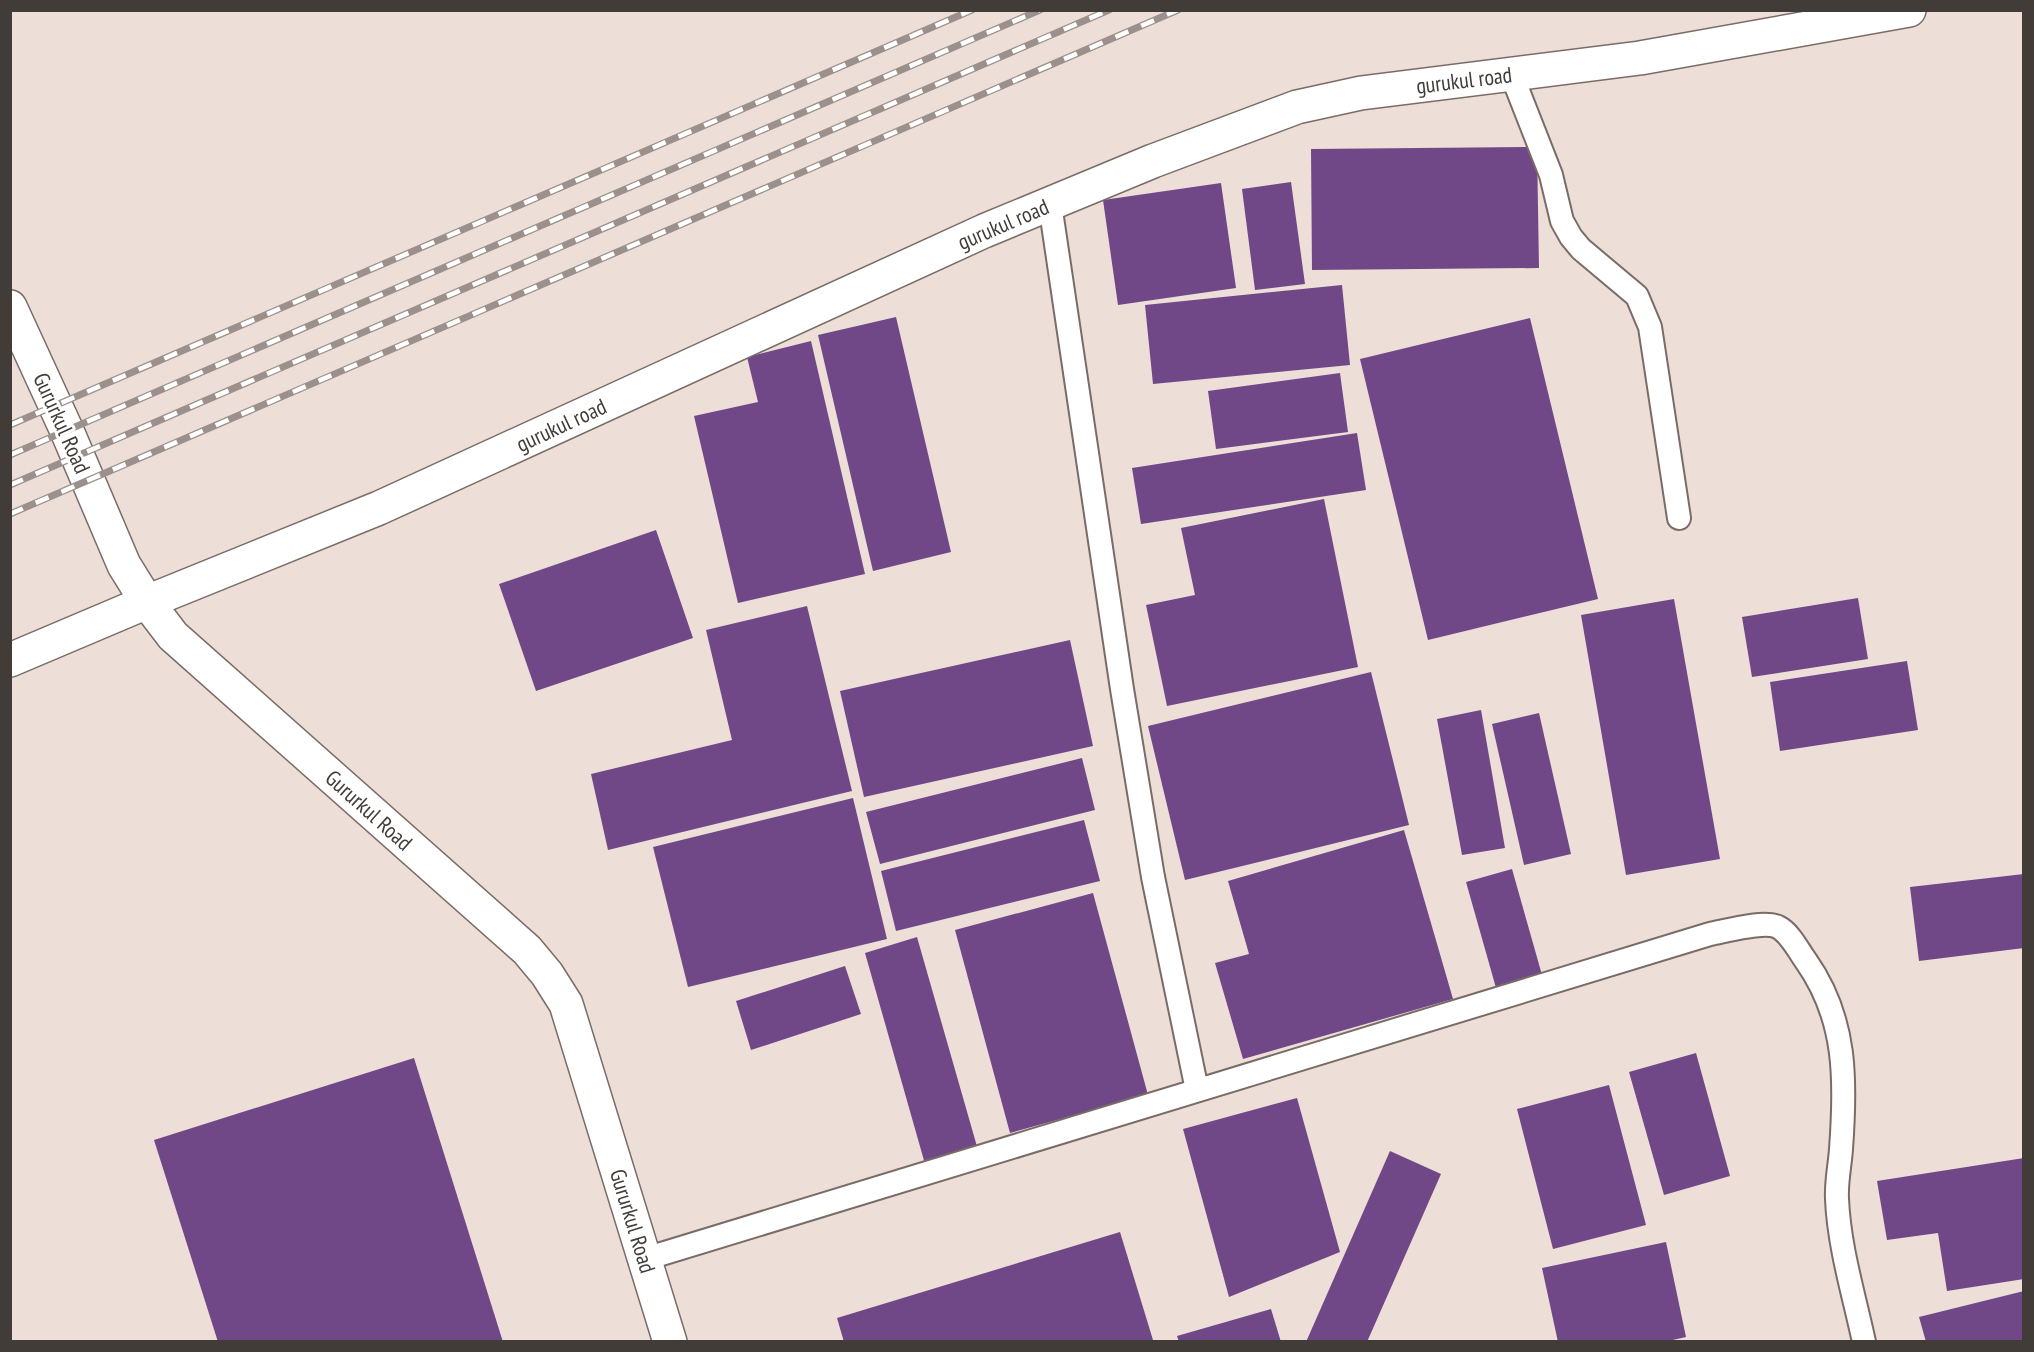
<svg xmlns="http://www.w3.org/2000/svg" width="2034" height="1352" viewBox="0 0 2034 1352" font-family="'PT Sans Narrow',sans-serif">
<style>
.building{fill:#704888}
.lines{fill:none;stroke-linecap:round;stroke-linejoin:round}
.service-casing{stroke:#796c66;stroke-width:26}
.minor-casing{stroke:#796c66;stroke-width:36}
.tertiary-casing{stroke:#796c66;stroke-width:36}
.service{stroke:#fff;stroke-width:22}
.minor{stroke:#fff;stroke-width:33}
.tertiary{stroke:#fff;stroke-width:33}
.rail-casing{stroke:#9b908b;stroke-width:7}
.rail{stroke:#fff;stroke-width:4.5;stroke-dasharray:14;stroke-linecap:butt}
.labels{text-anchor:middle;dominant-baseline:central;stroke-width:6;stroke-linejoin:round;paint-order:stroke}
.street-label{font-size:22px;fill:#423c39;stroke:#fff}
</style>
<rect width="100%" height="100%" fill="#edded7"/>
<!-- building -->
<path class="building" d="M 1537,147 L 1539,268 L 1312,270 L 1311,149 Z
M 1291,182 L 1305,284 L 1255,290 L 1242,189 Z
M 1221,183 L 1236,288 L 1118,305 L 1103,200 Z
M 1342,285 L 1350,365 L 1153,384 L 1145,305 Z
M 896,317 L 951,552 L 873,571 L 818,335 Z
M 1530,318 L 1598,599 L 1428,640 L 1360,359 Z
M 811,341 L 865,574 L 738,603 L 694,416 L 758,402 L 747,357 Z
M 1340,373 L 1348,432 L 1216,449 L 1208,391 Z
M 1357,433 L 1366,490 L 1141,524 L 1132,468 Z
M 1324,499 L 1358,667 L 1167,706 L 1146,605 L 1195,595 L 1181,528 Z
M 656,530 L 693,638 L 536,691 L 499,584 Z
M 1858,598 L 1868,659 L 1752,677 L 1742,617 Z
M 1674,599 L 1720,859 L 1626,875 L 1581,615 Z
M 807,606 L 852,791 L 608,850 L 591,774 L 732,740 L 706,630 Z
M 1070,640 L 1093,746 L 864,797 L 840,691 Z
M 1907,661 L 1918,730 L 1780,751 L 1770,682 Z
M 1371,672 L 1409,825 L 1185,880 L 1148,726 Z
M 1481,710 L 1505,848 L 1462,855 L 1437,719 Z
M 1539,713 L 1571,854 L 1524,865 L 1492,724 Z
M 1082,758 L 1095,810 L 880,864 L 866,812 Z
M 853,798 L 887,939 L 688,987 L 653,847 Z
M 1084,820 L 1100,881 L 896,931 L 881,871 Z
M 1404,830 L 1453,999 L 1243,1059 L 1215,963 L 1249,954 L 1228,881 Z
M 1512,869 L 1544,982 L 1498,995 L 1466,882 Z
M 2024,874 L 2024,948 L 1919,961 L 1910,887 Z
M 1093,893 L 1148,1095 L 1010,1133 L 955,930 Z
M 917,937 L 978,1150 L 925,1164 L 865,953 Z
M 845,966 L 861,1014 L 751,1050 L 736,1001 Z
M 1696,1053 L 1730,1176 L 1664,1195 L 1629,1072 Z
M 414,1058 L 503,1342 L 218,1342 L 154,1140 Z
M 1609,1085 L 1646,1225 L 1553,1249 L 1517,1109 Z
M 1297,1098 L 1340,1252 L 1229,1297 L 1183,1129 Z
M 1390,1151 L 1441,1174 L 1367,1342 L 1306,1342 Z
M 2024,1158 L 2024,1279 L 1947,1291 L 1938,1233 L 1887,1240 L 1877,1181 Z
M 1120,1232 L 1153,1340 L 1148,1342 L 844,1342 L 837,1318 Z
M 1666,1242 L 1686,1337 L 1664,1342 L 1558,1342 L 1542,1268 Z
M 2024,1291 L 2024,1342 L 1926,1342 L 1919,1317 Z
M 1271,1309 L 1281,1342 L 1179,1342 L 1177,1336 Z"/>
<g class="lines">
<!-- service casing -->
<g class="service-casing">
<path id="service" d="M 1511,73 L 1551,175 L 1562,221 L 1571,237 L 1581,249 L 1637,296 L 1650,327 L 1679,518
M 1050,204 L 1122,689 L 1153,877 L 1197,1090
M 645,1259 L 1710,934 C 1726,931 1764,920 1778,927 C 1790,933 1798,950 1806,961 C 1847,1019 1846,1081 1841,1149 C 1840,1165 1836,1182 1837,1199 C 1839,1247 1854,1295 1864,1342"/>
</g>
<!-- minor casing -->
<g class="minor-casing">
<path id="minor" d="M 10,660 L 147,602 L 379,508 L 984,231 L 1153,161 L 1297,107 L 1361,93 L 1640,58 L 1909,10"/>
</g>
<!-- tertiary casing -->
<g class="tertiary-casing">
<path id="tertiary" d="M 10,307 L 67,431 L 124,565 L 147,602 L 173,636 L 527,950 L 547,974 L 566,1004 L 670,1342"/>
</g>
<!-- service -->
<use href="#service" class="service"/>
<!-- minor -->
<use href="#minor" class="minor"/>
<!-- tertiary -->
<use href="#tertiary" class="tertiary"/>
<!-- rail casing -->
<g class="rail-casing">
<path id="rail" d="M 10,425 L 972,10
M 10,455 L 1040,10
M 10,485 L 1109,10
M 10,514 L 1178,10"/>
</g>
<!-- rail -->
<use href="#rail" class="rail"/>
</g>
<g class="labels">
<!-- street labels -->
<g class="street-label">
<text transform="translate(1464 80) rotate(-7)">gurukul road</text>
<text transform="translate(1003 224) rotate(-23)">gurukul road</text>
<text transform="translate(62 423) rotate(66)">Gururkul Road</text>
<text transform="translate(561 425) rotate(-25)">gurukul road</text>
<text transform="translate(369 810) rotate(42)">Gururkul Road</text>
<text transform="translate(633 1221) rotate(73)">Gururkul Road</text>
</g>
</g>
<!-- border -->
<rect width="2034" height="1352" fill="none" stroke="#423c39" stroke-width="24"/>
</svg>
